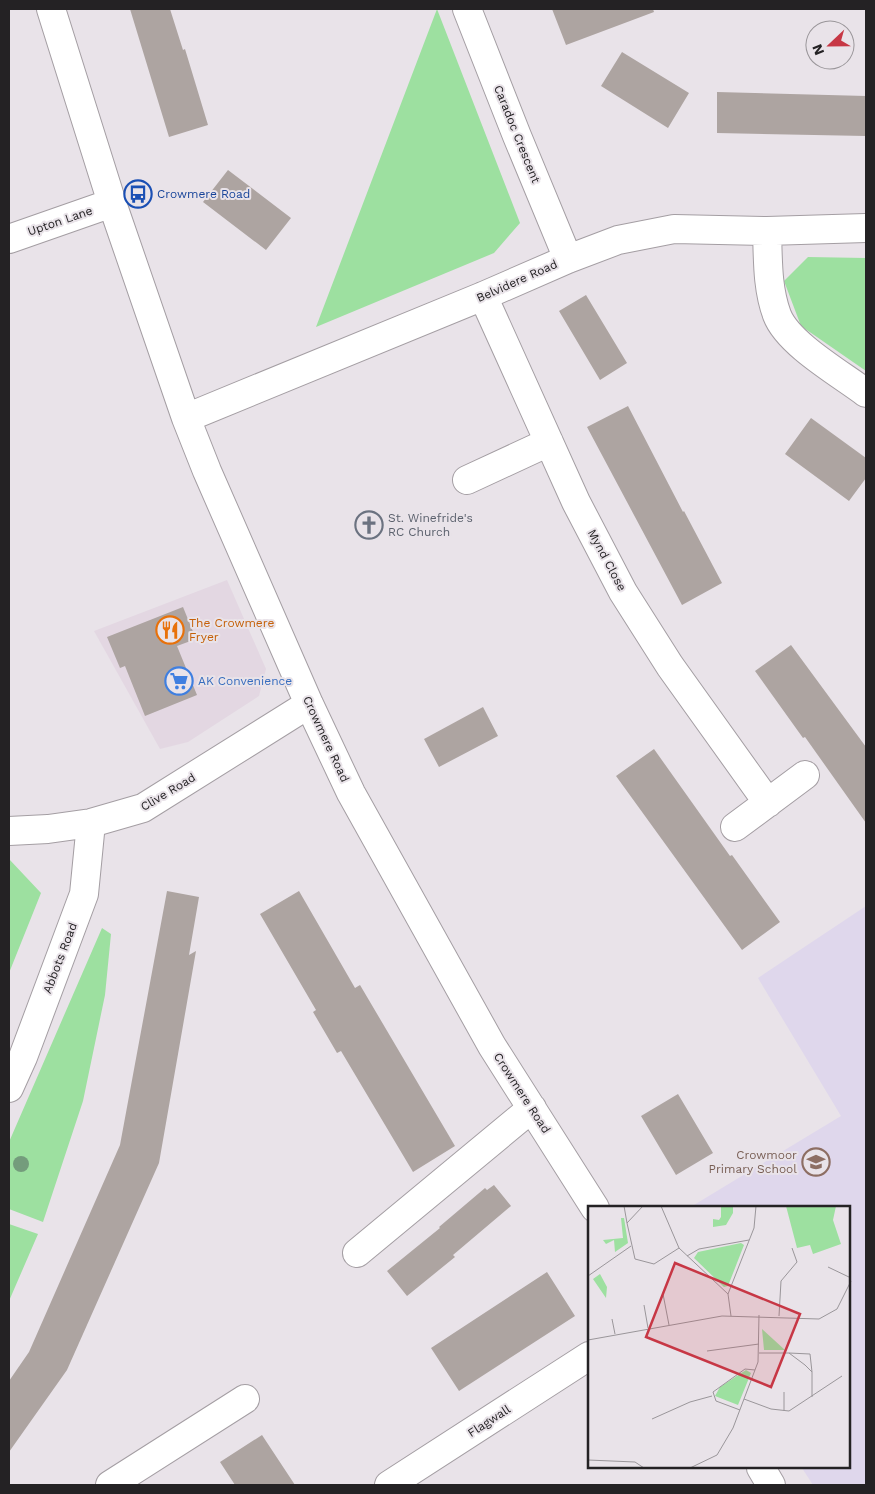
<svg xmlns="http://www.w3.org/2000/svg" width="875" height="1494" viewBox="0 0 875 1494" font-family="'Work Sans',sans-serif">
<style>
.built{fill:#e3d7e2}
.education{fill:#dfd7ec}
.green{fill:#9de0a0}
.building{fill:#ada4a1}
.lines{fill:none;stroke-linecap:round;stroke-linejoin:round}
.minor-casing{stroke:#a49ea3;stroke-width:30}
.minor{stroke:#fff;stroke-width:28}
.tree{fill:#749c7c}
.labels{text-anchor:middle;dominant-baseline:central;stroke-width:4;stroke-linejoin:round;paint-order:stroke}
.street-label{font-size:12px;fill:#242224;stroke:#e9e3e9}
.transit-label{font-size:12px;fill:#164399;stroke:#e9e3e9;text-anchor:start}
.worship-label{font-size:12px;fill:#5b616d;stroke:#e9e3e9;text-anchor:start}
.food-label{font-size:12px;fill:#c56008;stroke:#e9e3e9;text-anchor:start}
.shop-label{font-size:12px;fill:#366cbe;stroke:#e9e3e9;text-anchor:start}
.education-label{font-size:12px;fill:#785e54;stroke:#e9e3e9;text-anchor:end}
.inset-road{fill:none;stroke:#9a969a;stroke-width:1}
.view{fill:#c73745;fill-opacity:0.15;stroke:#c73745;stroke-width:2.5}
.inset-edge{fill:none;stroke:#242224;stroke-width:2.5}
</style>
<rect width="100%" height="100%" fill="#e9e3e9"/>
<!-- built -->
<path class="built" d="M 227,580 L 266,669 L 259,696 L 188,742 L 160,749 L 94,631 Z"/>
<!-- education -->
<path class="education" d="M 866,906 L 866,1485 L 813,1485 L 802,1468 L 849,1468 L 849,1208 L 689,1208 L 841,1116 L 758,978 Z"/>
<!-- green -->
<path class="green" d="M 437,9 L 520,223 L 494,253 L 316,327 Z
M 808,257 L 866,258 L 866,371 L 801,326 L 784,281 Z
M 9,859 L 41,893 L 9,973 Z
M 102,928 L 111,934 L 105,995 L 83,1101 L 43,1222 L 9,1209 L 9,1142 Z
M 9,1224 L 38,1234 L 9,1301 Z"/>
<!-- building -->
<path class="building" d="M 130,9 L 170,9 L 183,50 L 185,49 L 208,125 L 169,137 Z
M 552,9 L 653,9 L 654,12 L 566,45 Z
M 622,52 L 689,93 L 668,128 L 601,86 Z
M 717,92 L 866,96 L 866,136 L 717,133 Z
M 228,170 L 291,218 L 266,250 L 203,202 Z
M 586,295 L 627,363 L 600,380 L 559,311 Z
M 628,406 L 683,512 L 684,511 L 722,583 L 682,605 L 587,427 Z
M 811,418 L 866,458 L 866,478 L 849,501 L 785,454 Z
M 183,607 L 196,639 L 177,646 L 197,695 L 145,716 L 125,666 L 120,668 L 107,637 Z
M 791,645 L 866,747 L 866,823 L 805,737 L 803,738 L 755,671 Z
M 483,707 L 498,736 L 439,767 L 424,739 Z
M 654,749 L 730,856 L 732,855 L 780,922 L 742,950 L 616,776 Z
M 167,891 L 199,897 L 189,955 L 196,951 L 159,1163 L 67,1370 L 9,1452 L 9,1381 L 29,1352 L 120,1145 Z
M 299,891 L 355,988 L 360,985 L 455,1146 L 413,1172 L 341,1051 L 337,1053 L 313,1012 L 316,1010 L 260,914 Z
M 678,1094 L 713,1153 L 676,1175 L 641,1116 Z
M 494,1185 L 511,1206 L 453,1255 L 455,1257 L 407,1296 L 387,1271 L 440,1228 L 439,1227 L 485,1188 L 487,1190 Z
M 547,1272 L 575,1316 L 459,1391 L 431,1348 Z
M 262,1435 L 295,1485 L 235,1485 L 220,1462 Z"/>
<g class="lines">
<!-- minor casing -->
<g class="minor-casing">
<path id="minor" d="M 51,9 L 112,203 L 186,418 L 207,471 L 309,704 L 351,793 L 492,1046 L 595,1208
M 467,9 L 517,136 L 568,259
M 767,231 C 768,259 767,288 777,315 C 788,344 841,374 866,393
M 9,239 L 112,203
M 483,296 L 576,502 L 623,592 L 670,666 L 768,803
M 186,418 L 483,296 L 568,259 L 618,240 L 674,229 L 767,231 L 866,228
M 467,480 L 549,442
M 735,827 L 805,775
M 9,831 L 48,829 L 91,823 L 143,808 L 309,704
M 9,1088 L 23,1057 L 84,894 L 91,823
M 357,1253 L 532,1108
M 761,1468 L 771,1485
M 110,1485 L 245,1399
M 389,1485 L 589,1356"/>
</g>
<!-- minor -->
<use href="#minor" class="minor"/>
</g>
<!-- trees -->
<circle class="tree" cx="21" cy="1164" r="8"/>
<!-- icons -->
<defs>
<g id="bus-ring" transform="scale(1.4375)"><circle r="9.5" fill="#e9e3e9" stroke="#1a4fb4" stroke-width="1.5"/><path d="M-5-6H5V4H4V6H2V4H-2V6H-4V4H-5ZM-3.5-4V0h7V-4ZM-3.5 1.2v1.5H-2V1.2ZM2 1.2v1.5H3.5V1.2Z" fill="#1a4fb4"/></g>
<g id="church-ring" transform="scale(1.4375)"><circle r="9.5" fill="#e9e3e9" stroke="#6b7280" stroke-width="1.5"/><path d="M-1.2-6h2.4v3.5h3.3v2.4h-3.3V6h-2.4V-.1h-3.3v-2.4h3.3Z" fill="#6b7280"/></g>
<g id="restaurant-ring" transform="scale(1.4375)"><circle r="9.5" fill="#e9e3e9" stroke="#e8710a" stroke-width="1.5"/><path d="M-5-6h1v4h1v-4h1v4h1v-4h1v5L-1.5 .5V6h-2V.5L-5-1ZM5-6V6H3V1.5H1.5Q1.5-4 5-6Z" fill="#e8710a"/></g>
<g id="supermarket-ring" transform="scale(1.4375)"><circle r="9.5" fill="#e9e3e9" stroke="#3f7fe0" stroke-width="1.5"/><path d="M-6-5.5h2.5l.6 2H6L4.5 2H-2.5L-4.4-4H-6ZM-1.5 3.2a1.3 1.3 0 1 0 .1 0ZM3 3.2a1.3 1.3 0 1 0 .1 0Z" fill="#3f7fe0"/></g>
<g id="school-ring" transform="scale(1.4375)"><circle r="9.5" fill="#e9e3e9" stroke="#8d6e63" stroke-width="1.5"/><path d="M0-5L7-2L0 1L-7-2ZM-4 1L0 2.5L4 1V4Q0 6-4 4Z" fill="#8d6e63"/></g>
</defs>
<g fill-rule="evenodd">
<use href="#bus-ring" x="138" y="194"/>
<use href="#church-ring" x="369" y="525"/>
<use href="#restaurant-ring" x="170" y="630"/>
<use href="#supermarket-ring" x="179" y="681"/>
<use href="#school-ring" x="816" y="1162"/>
</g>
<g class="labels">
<!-- street labels -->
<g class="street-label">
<text transform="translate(517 134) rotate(68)">Caradoc Crescent</text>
<text transform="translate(60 221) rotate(-19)">Upton Lane</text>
<text transform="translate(517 281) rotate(-24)">Belvidere Road</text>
<text transform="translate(607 560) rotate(62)">Mynd Close</text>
<text transform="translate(326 739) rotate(65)">Crowmere Road</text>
<text transform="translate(168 792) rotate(-31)">Clive Road</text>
<text transform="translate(60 958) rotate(-69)">Abbots Road</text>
<text transform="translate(522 1093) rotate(57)">Crowmere Road</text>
<text transform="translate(489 1421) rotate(-33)">Flagwall</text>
</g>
<!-- transit labels -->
<g class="transit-label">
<text x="157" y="194">Crowmere Road</text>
</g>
<!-- worship labels -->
<g class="worship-label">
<text x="388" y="518">St. Winefride's<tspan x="388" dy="14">RC Church</tspan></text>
</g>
<!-- food labels -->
<g class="food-label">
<text x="189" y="623">The Crowmere<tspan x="189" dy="14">Fryer</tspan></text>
</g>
<!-- shop labels -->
<g class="shop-label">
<text x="198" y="681">AK Convenience</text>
</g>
<!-- education labels -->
<g class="education-label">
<text x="797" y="1155">Crowmoor<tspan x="797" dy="14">Primary School</tspan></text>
</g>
</g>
<!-- overview -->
<g transform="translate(588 1206)">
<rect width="262" height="262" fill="#e9e3e9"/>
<path d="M 133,0 L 145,0 L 145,7 L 138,19 L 125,21 L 125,13 L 131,14 L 133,11 ZM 198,0 L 248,0 L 245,14 L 253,38 L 225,48 L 222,39 L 209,42 ZM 33,12 L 36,12 L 40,37 L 27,46 L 26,34 L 18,38 L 15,34 L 35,32 ZM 153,37 L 156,39 L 140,80 L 136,81 L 106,52 L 110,46 ZM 12,68 L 19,81 L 18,92 L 5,73 ZM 174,123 L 197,144 L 176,144 ZM 158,164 L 163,167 L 150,199 L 127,190 L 132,181 Z" fill="#9de0a0"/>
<path class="inset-road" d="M 36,0 L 39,17M 55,0 L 39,17 L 47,53 L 66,58 L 91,42M 73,0 L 91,42 L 140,88M 99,50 L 111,43 L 161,34M 240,61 L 263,72M 0,70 L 43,40M 75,88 L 81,119M 56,99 L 60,122M 143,110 L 140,88 L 166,22 L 168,0M 191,110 L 193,75 L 209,56 L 204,42M 24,113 L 27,128M 0,134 L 134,110 L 231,113 L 249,103 L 263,75M 119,145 L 171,138M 171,147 L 201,147 L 217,159 L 224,166 L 224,191M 201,147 L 222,148 L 224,166M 196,186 L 196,205M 156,193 L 183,203 L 201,205 L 254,170M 152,204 L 128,195 L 125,186 L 157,163 L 167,164M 64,213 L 102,196 L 124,190M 0,254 L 47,256 L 56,262M 102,262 L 129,249 L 145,222 L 170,156 L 171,109"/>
<path class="view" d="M 87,57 L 212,108 L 183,181 L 58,131 Z"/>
<rect width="262" height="262" class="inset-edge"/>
</g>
<!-- border -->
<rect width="875" height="1494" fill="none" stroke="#242224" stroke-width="20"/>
<!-- north arrow -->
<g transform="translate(830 45) rotate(248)"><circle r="24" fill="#e9e3e9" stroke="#9a969a"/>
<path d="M0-4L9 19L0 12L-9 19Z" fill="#c73745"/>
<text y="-8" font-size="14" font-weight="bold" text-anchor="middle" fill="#242224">N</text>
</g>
</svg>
